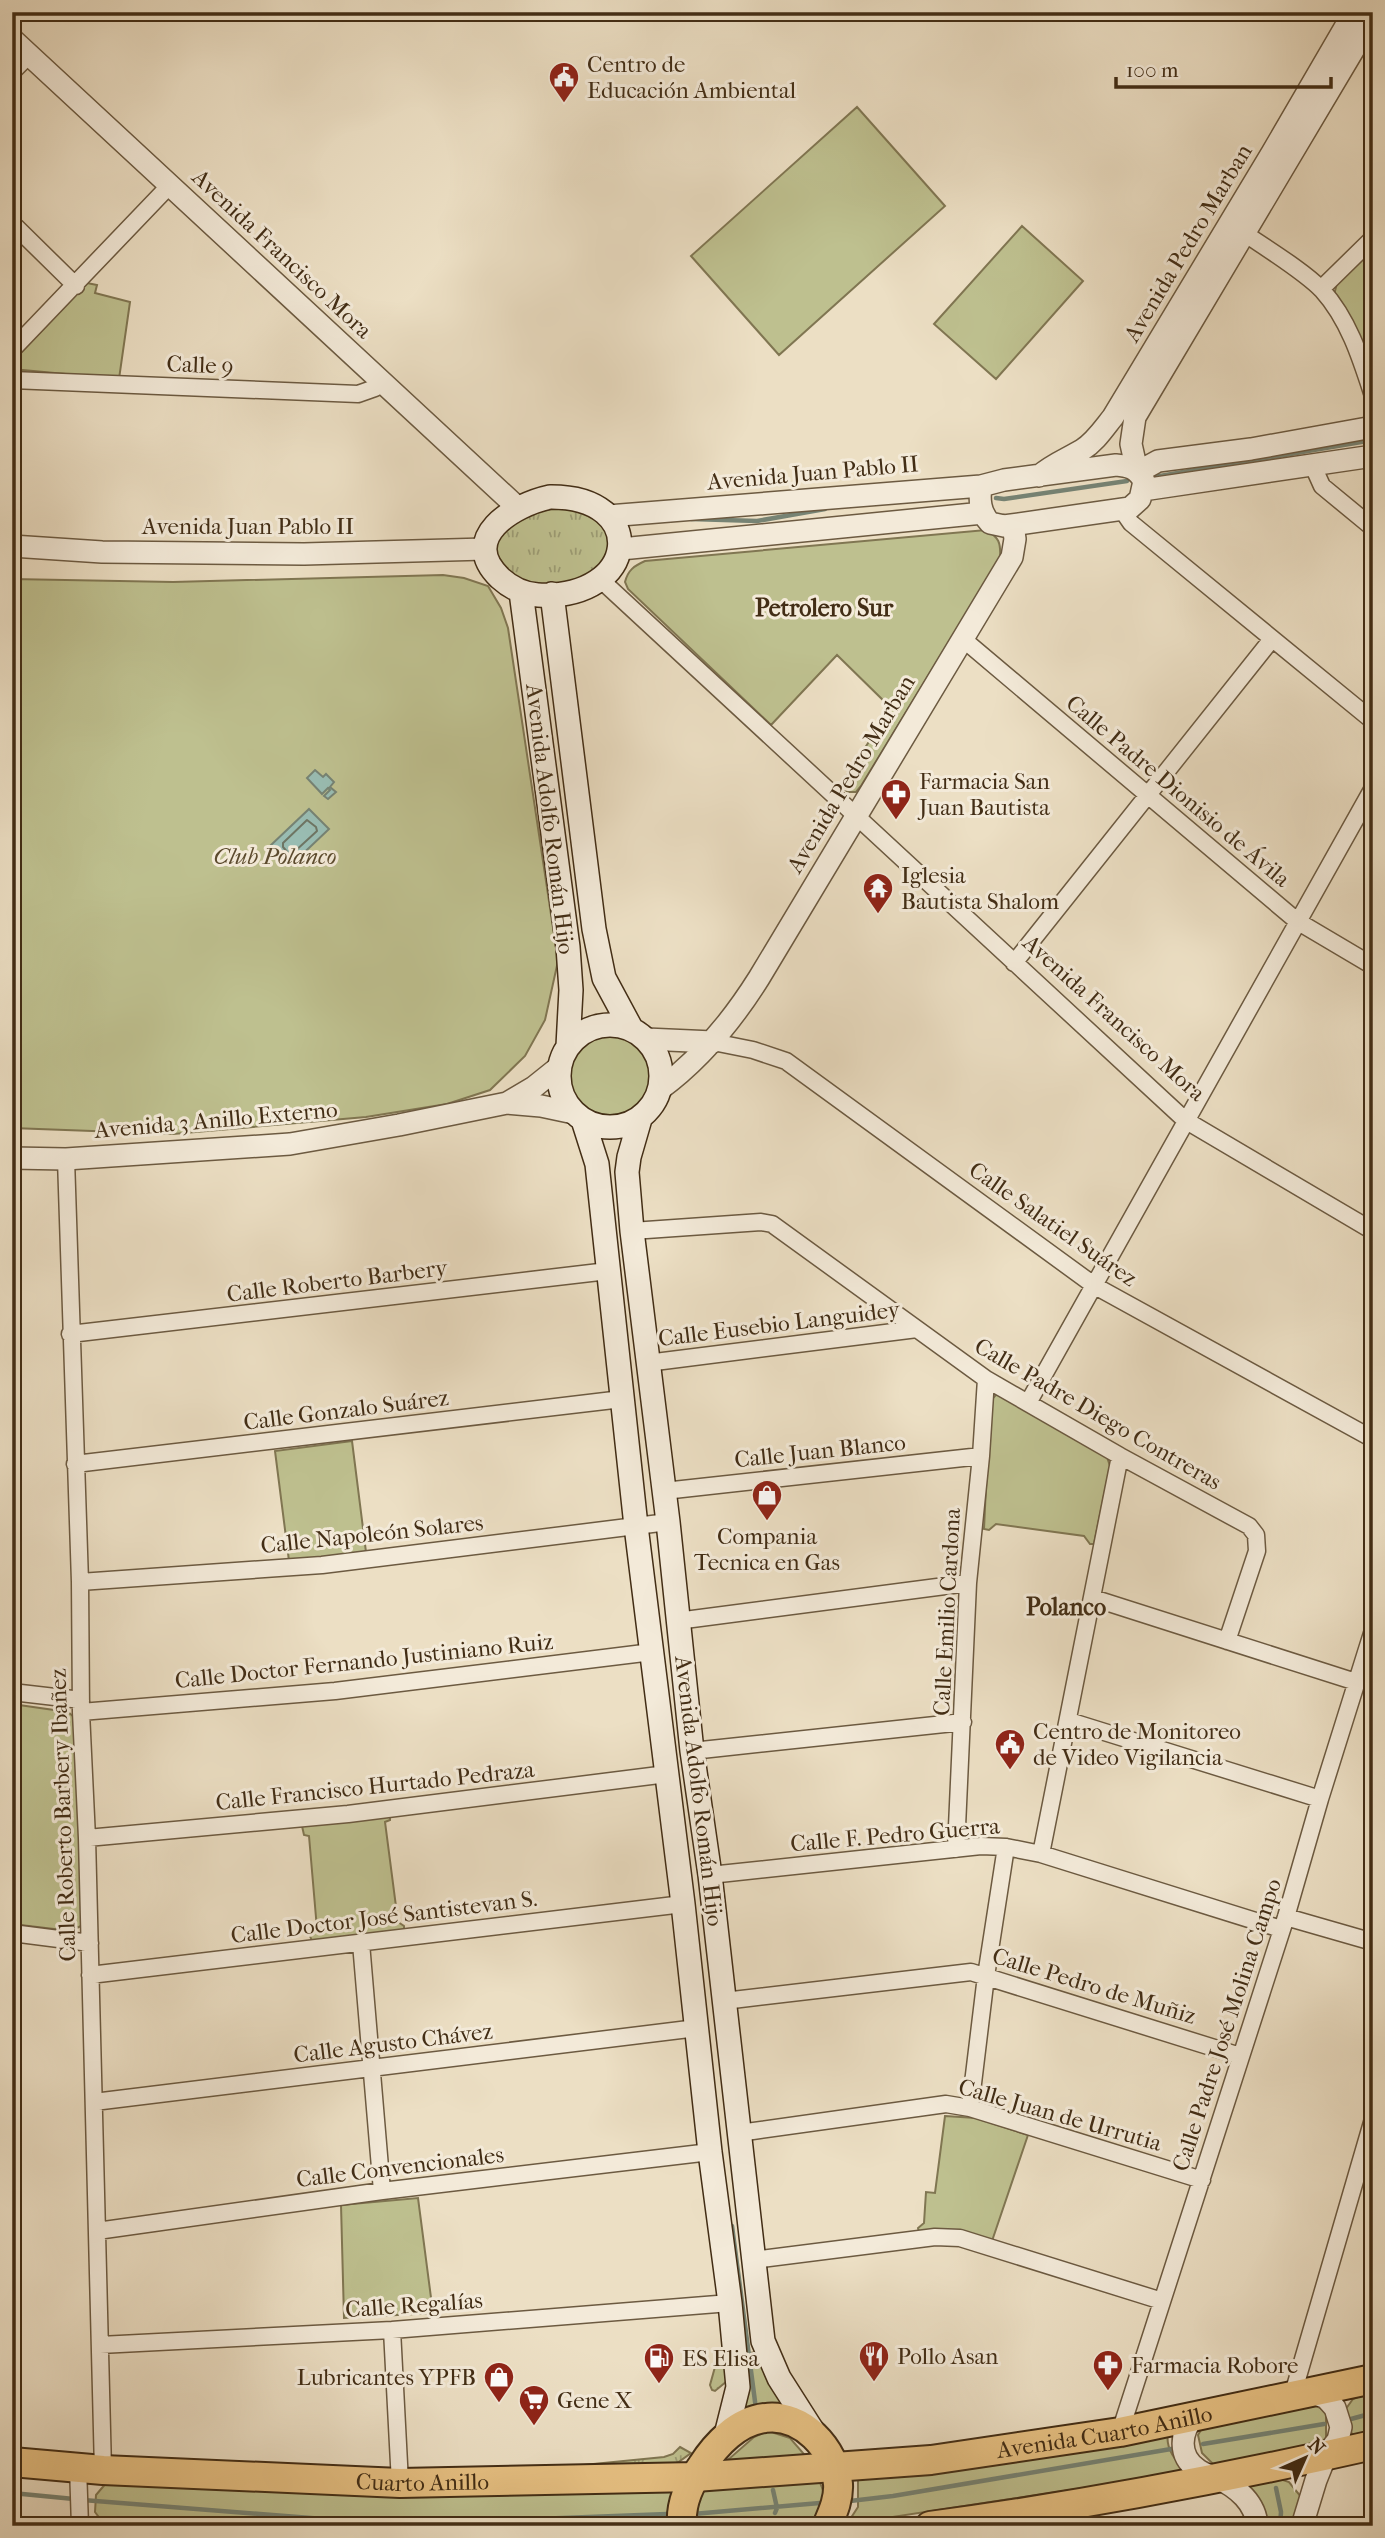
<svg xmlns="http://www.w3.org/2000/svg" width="1385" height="2538" viewBox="0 0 1385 2538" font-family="'IM FELL French Canon',serif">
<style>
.grass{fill:url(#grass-tufts);stroke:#807652;stroke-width:2}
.park{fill:#bec08f;stroke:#807652;stroke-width:2}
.water{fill:#99bdb3;stroke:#768374;stroke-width:2}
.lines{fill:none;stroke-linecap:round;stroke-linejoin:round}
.shore{stroke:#6e7564;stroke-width:2}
.stream{stroke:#768374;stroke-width:4.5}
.minor-casing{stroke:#6c5a41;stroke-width:19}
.tertiary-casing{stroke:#6c5a41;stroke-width:24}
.secondary-casing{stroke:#422d15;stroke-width:26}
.trunk-casing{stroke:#422d15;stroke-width:32}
.minor{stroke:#f3ead9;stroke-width:16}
.tertiary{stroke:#f3ead9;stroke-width:21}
.secondary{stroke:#f3ead9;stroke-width:23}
.trunk{stroke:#e6c082;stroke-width:28}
.labels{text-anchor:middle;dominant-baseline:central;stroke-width:6;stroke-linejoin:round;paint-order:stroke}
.poi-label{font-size:23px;fill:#422d15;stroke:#f3ead9;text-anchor:start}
.street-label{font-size:23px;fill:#422d15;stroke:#f3ead9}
.park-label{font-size:23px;font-style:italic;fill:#5b4a2d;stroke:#f3ead9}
.neighbourhood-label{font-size:24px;font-weight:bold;fill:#422d15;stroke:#f3ead9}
</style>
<defs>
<pattern id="grass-tufts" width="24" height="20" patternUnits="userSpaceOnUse" patternTransform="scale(1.75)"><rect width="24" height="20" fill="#bec08f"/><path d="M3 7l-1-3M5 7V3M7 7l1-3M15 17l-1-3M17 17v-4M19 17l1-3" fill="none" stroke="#9c9c74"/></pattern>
</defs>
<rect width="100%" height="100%" fill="#ecdfc4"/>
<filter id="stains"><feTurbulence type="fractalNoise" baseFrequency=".00286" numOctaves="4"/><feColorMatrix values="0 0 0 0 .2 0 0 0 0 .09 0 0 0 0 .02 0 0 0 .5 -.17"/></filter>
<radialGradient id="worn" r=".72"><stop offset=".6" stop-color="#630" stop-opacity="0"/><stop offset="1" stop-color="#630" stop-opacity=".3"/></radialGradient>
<!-- grass -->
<path class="grass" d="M 558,508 C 589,512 596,516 614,541 L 597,573 L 566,586 L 526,584 L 511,575 L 495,552 L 500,530 L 539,511 Z
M 720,2349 L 724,2349 L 727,2381 L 715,2391 L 712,2390 L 710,2385 Z
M 680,2447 L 691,2453 L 673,2466 L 563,2467 L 664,2457 L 673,2454 Z"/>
<!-- park -->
<path class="park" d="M 857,107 L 945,206 L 779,355 L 691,256 Z
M 1022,226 L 1083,281 L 996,379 L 934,324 Z
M 1373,247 L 1373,372 L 1360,337 L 1334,295 L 1337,283 Z
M 87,283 L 97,285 L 95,293 L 130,302 L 119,379 L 12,369 L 12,362 Z
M 986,530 C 999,537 1001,543 1000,558 L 861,786 L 856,792 L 848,792 L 840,786 L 891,708 L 837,655 L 771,725 L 628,589 L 625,582 C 628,570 634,566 645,561 Z
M 443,575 L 464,578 L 488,586 L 501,608 L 508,628 L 558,961 L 545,1020 L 525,1056 L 490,1090 L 447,1104 L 366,1117 L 173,1134 L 12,1128 L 12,579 L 173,582 Z
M 616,1031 C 631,1036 641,1042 647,1057 C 669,1111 596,1149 572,1090 C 563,1069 579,1041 600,1034 C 605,1032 611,1032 616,1031 Z
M 997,1394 L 1106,1454 L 1110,1466 L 1094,1544 L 1090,1544 L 1084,1536 L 996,1524 L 989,1530 L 984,1529 L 990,1401 Z
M 352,1441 L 366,1552 L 289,1561 L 275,1451 Z
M 12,1704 L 68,1712 L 74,1717 L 86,1917 L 81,1926 L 71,1931 L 12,1924 Z
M 390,1815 L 390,1820 L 385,1822 L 398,1922 L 404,1926 L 404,1930 L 312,1941 L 310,1936 L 317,1929 L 309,1836 L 304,1835 L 302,1826 Z
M 945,2116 L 976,2118 L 1028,2135 L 992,2241 L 920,2236 L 918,2228 L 924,2223 L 926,2192 L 935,2193 Z
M 418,2198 L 433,2313 L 344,2318 L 341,2205 Z
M 756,2352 L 764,2371 L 789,2411 L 744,2413 L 741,2354 Z
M 1373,2391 L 1373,2440 C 1348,2437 1348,2433 1345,2410 L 1353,2399 Z
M 1313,2404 L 1326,2411 L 1326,2440 L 1320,2446 L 1216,2467 L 1202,2453 L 1198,2435 L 1204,2425 Z
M 768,2431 L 790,2438 L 810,2461 L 722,2465 L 754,2437 Z
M 1168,2433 C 1165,2449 1176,2461 1187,2472 L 847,2524 L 858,2507 L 858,2480 L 1017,2458 Z
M 1277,2478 L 1289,2482 L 1302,2498 L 1298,2526 L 1266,2526 L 1244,2484 Z
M 819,2480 L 824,2493 L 814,2526 L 697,2526 L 698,2499 L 704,2488 Z
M 107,2482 L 675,2488 L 672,2526 L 115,2526 L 104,2524 L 95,2512 L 96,2495 Z"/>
<!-- water -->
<path class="water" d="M 315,770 L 323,777 L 326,774 L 334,782 L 330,787 L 336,792 L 328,799 L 324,796 L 330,790 L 328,788 L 322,794 L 307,778 Z
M 309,809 L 329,829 L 291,865 L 271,845 Z"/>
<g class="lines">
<!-- shore -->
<path class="shore" d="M 307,820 L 316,827 L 317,831 L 293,853 L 289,854 L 283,847 L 283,843 Z"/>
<!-- stream -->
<path class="stream" d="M 1154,477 L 1373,440
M 996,498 L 1004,499 L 1127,481
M 691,519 L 757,521 L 825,509
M 732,2226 L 756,2409
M 1351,2419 L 1373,2413
M 1203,2444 L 1324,2424
M 1276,2488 L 1281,2512 L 1280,2526
M 773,2490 L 777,2508 L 775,2513
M 12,2493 L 74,2499
M 83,2500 L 349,2521 L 510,2520 L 667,2514
M 850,2501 L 893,2496 L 1177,2448
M 693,2514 L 820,2503"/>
<!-- minor casing -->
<g class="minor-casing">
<path id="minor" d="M 12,72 L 29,55
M 16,227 L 76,286
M 1244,233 C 1266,248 1305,272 1322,290 C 1349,320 1361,359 1373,396
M 1321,289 L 1373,238
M 12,350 L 170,185
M 12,380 L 358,394 L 375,388 L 381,382
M 1313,466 L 1322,486 L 1373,528
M 1122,510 L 1131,523 L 1373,721
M 601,580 L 1185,1120 L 1373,1231
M 963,639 L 1297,921 L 1373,966
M 1014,963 L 1272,639
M 713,1042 L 753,1050 L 786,1061 L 1095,1286 L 1373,1439
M 66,1159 L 80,1582 L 81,1712 L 87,1838 L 103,2470
M 632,1231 L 761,1222 L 772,1224 L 986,1379 L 1120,1456 L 1249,1526 L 1256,1535 L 1257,1551 L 1227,1641
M 70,1334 L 608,1271
M 647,1363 L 917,1329
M 1028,1403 L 1373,788
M 75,1464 L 622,1399
M 664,1491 L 981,1456
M 80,1582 L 322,1565 L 668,1522
M 1093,1598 L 1356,1682
M 677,1621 L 968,1583
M 12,1692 L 81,1700
M 81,1712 L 335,1691 L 652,1652
M 1069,1721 L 1320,1799
M 692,1751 L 963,1722
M 87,1838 L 348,1814 L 667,1774
M 956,1849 L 968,1583 L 981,1456 L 986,1379
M 1041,1854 L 1120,1456
M 710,1875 L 981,1846 L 1006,1847 L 1041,1854 L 1281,1929
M 1286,1917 L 1373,1942
M 12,1933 L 90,1943
M 361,1943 L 382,2191
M 90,1975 L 683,1904
M 724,2001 L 971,1972 L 1240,2056
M 94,2102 L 697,2028
M 970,2108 L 986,1976 L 1006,1847
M 739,2133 L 946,2104 L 970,2108 L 1202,2180
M 97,2231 L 382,2191 L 710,2152
M 753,2260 L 935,2237 L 960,2238 L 1162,2301
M 392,2330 L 400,2483
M 100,2345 L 392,2330 L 730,2303
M 1292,2397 L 1373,2119
M 1120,2432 L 1286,1917 L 1320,1799 L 1373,1630
M 78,2467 L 80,2526"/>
</g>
<!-- tertiary casing -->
<g class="tertiary-casing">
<path id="tertiary" d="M 12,39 L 517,507
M 1116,465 C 1130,466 1137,469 1144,481 L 1140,499 L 1130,508 L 1004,526 L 990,523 C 980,512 979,500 981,486 L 1004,480 Z
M 1137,471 L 1131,444 L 1135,417 L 1373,17
M 1138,472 L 1158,461 L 1251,449 L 1373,427
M 1039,476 C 1053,464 1067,459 1082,450 C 1095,442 1104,428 1113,417 L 1272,153 L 1354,12
M 1143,490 L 1373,456
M 608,516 L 981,486
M 12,546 L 102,552 L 304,554 L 485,549
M 621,549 L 983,513
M 646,1039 L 713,1042
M 660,1089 C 701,1059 732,1021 759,978 L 1012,557 L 1015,539 L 1013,525
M 507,1103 L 534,1087 L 559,1067
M 12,1158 L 66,1159 L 290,1144 L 399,1125 L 507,1103 L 541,1106 L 574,1113
M 1194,2417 C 1180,2432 1178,2456 1197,2469 C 1203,2474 1210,2475 1217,2478 C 1237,2487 1256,2503 1257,2526
M 1302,2526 L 1316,2480 L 1326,2455 L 1338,2440 L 1341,2427 L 1335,2408 L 1326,2398 L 1313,2393"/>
</g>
<!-- secondary casing -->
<g class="secondary-casing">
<path id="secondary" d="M 550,497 C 650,496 639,600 538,595 C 523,594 511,588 500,578 C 458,538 513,505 550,497 Z
M 521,592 L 568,947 L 571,990 L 568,1046
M 552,594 L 594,929 L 604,978 L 632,1030
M559 1076a51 51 0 1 1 102 0a51 51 0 1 1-102 0Z
M 640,1119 L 629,1157 L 627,1172 L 632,1231 L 668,1522 L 692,1751 L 710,1875 L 763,2341 L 779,2378 L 814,2433
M 583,1120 L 597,1164 L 636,1526 L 683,1904 L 710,2152 L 730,2303 L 738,2387 L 725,2439"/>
</g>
<!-- trunk casing -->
<g class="trunk-casing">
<g id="trunk">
<path id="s1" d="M 12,2462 L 103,2470 L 400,2483 L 695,2477 L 931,2460 L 1120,2432 L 1373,2379"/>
<path d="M 682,2526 C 680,2503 689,2484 702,2466 C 716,2444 738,2421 765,2418 C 802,2413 835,2449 838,2484 C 839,2499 833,2512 827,2526"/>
<path d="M 930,2526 C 1079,2506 1227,2478 1373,2445"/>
</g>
</g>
<!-- minor -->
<use href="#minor" class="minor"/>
<!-- tertiary -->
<use href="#tertiary" class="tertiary"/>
<!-- secondary -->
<use href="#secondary" class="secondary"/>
<!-- trunk -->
<use href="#trunk" class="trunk"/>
</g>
<!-- icons -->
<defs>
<g id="civic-pin" transform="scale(1.575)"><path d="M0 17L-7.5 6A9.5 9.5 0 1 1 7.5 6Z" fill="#8f2418" stroke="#f3ead9"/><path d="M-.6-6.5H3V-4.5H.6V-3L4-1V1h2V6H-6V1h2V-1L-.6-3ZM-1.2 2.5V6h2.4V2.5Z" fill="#fff"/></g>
<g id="pharmacy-pin" transform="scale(1.575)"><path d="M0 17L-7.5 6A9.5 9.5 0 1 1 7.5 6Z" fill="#8f2418" stroke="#f3ead9"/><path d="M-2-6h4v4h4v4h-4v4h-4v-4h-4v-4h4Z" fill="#fff"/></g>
<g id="temple-pin" transform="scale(1.575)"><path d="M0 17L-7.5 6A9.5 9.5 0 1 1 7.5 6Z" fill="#8f2418" stroke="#f3ead9"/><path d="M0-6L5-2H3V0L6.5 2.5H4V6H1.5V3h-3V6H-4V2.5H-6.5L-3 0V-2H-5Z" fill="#fff"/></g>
<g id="shop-pin" transform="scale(1.575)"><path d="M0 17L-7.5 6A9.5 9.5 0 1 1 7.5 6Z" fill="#8f2418" stroke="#f3ead9"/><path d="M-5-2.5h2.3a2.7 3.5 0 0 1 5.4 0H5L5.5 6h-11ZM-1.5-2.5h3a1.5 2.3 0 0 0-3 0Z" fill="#fff"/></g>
<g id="restaurant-pin" transform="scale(1.575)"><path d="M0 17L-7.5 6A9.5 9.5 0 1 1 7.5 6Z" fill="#8f2418" stroke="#f3ead9"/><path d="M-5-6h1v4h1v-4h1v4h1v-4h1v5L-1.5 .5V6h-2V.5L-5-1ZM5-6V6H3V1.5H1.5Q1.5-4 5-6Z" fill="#fff"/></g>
<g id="fuel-pin" transform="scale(1.575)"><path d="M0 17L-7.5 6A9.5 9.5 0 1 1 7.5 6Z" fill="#8f2418" stroke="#f3ead9"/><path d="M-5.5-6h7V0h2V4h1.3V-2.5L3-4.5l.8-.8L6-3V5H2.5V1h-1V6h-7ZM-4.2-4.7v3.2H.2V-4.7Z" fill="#fff"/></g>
<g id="supermarket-pin" transform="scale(1.575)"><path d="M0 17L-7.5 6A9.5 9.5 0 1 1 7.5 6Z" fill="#8f2418" stroke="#f3ead9"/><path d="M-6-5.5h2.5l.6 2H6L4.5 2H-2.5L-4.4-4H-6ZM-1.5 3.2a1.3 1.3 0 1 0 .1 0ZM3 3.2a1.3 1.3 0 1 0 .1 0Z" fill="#fff"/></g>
</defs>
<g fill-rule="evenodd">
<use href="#civic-pin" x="564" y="77"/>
<use href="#pharmacy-pin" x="896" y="794"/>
<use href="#temple-pin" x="878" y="888"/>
<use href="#shop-pin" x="767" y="1495"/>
<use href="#civic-pin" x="1010" y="1744"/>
<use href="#restaurant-pin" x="874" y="2356"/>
<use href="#fuel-pin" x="659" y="2358"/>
<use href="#pharmacy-pin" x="1108" y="2365"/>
<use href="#shop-pin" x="499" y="2377"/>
<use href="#supermarket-pin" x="534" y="2400"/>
</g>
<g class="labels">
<!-- poi labels -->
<g class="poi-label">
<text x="587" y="64">Centro de<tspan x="587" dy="26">Educación Ambiental</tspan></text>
<text x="919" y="781">Farmacia San<tspan x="919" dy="26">Juan Bautista</tspan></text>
<text x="901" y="875">Iglesia<tspan x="901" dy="26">Bautista Shalom</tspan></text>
<text x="767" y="1536" text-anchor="middle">Compania<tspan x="767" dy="26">Tecnica en Gas</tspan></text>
<text x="1033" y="1731">Centro de Monitoreo<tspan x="1033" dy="26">de Video Vigilancia</tspan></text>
<text x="897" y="2356">Pollo Asan</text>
<text x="682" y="2358">ES Elisa</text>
<text x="1131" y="2365">Farmacia Robore</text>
<text x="476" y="2377" text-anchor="end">Lubricantes YPFB</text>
<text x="557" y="2400">Gene X</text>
</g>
<!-- street labels -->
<g class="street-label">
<text transform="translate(1188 243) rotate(-59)">Avenida Pedro Marban</text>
<text transform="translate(282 254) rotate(43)">Avenida Francisco Mora</text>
<text transform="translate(200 365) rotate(2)">Calle 9</text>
<text transform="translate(813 473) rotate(-5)">Avenida Juan Pablo II</text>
<text x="248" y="526">Avenida Juan Pablo II</text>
<text transform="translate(851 774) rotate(-59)">Avenida Pedro Marban</text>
<text transform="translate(1178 791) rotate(40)">Calle Padre Dionisio de Ávila</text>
<text transform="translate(550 819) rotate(83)">Avenida Adolfo Román Hijo</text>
<text transform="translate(1114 1018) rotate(42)">Avenida Francisco Mora</text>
<text transform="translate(216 1120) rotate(-5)">Avenida 3 Anillo Externo</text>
<text transform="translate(1053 1224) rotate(35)">Calle Salatiel Suárez</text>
<text transform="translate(337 1281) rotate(-7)">Calle Roberto Barbery</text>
<text transform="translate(779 1324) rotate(-7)">Calle Eusebio Languidey</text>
<text transform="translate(346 1410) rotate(-7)">Calle Gonzalo Suárez</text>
<text transform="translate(1098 1414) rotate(30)">Calle Padre Diego Contreras</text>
<text transform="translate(820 1451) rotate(-6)">Calle Juan Blanco</text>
<text transform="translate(372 1534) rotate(-6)">Calle Napoleón Solares</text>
<text transform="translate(947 1612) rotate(-87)">Calle Emilio Cardona</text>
<text transform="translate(364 1661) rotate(-6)">Calle Doctor Fernando Justiniano Ruiz</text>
<text transform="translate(375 1786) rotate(-6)">Calle Francisco Hurtado Pedraza</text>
<text transform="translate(699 1791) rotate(83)">Avenida Adolfo Román Hijo</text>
<text transform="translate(63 1815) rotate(-92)">Calle Roberto Barbery Ibañez</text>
<text transform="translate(895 1835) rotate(-5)">Calle F. Pedro Guerra</text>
<text transform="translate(384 1917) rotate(-7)">Calle Doctor José Santistevan S.</text>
<text transform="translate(1094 1986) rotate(17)">Calle Pedro de Muñiz</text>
<text transform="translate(1227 2025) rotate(-72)">Calle Padre José Molina Campo</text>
<text transform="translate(393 2043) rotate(-7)">Calle Agusto Chávez</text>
<text transform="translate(1060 2115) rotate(16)">Calle Juan de Urrutia</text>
<text transform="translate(400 2167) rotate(-7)">Calle Convencionales</text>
<text transform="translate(414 2305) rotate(-4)">Calle Regalías</text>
<text stroke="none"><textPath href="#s1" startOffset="1096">Avenida Cuarto Anillo</textPath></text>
<text stroke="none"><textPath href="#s1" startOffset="411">Cuarto Anillo</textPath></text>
</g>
<!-- park labels -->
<g class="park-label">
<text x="275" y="856">Club Polanco</text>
</g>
<!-- neighbourhood labels -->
<g class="neighbourhood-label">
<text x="824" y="608">Petrolero Sur</text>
<text x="1066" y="1607">Polanco</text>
</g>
</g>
<!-- margin -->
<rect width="1385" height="2538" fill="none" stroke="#ecdfc4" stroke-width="42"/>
<rect x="14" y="14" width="1357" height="2510" fill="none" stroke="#422d15" stroke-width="3.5"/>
<rect x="21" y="21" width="1343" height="2496" fill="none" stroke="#422d15" stroke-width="2"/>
<!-- north arrow -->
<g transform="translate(1305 2458) rotate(45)" stroke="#f3ead9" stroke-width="5" paint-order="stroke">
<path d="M0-5L12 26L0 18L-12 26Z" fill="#422d15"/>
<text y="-10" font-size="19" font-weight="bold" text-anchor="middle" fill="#422d15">N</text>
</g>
<!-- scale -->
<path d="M1116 77v10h215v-10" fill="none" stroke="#422d15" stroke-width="3.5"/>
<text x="1126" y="77" font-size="21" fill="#422d15" stroke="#f3ead9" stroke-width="5" paint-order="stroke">100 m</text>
<rect width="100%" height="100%" filter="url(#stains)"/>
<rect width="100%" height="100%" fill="url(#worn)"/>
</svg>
